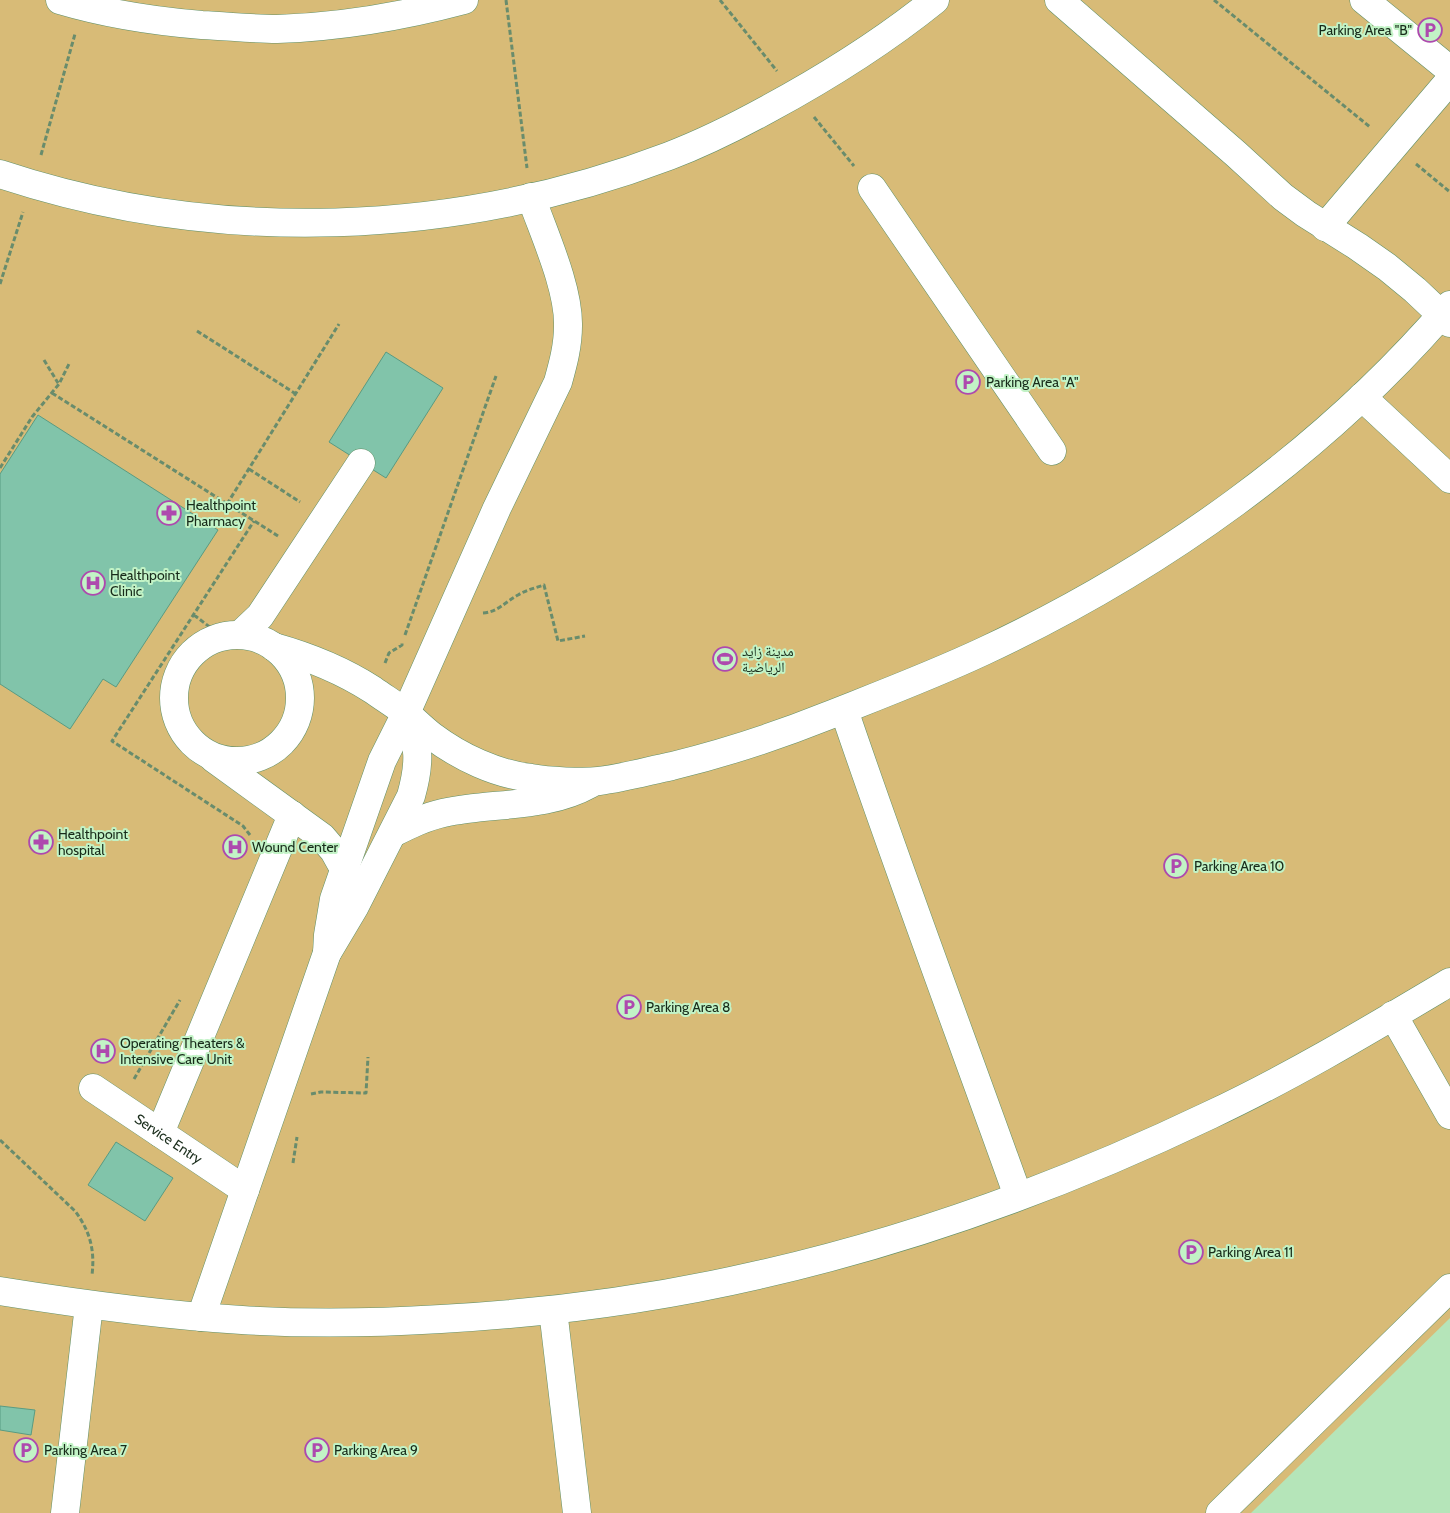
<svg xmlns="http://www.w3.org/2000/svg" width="1450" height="1513" viewBox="0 0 1450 1513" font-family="Cabin,'Noto Naskh Arabic',sans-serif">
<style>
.green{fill:#d8bb77}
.building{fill:#81c4aa;stroke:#599b82}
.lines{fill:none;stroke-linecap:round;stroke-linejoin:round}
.minor-casing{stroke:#629067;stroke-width:29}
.path{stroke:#698c6c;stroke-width:3;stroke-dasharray:5 2.5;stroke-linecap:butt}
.minor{stroke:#fff;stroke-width:28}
.labels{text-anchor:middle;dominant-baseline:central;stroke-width:4;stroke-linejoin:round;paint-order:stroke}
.poi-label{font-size:14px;fill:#182b1a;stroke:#c2f3c6;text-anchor:start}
.street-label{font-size:14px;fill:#182b1a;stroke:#c2f3c6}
</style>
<rect width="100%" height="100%" fill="#b5e5b9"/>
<path class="green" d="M0,0H1450V1318L1251,1513H0Z"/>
<path class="building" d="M386,352L443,388L386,478L329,442Z
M38,415L218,530L116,687L103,679L70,729L0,684V474Z
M116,1142L173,1178L145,1221L88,1185Z
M0,1406L35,1410L31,1435L0,1430Z"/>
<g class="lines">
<g class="minor-casing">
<g id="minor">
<path d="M60,0C107,14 153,21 202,25C227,26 252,29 277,29C340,27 404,16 464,0"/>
<path d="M1059,0L1236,154L1283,197L1306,214L1357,246L1387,267L1415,290L1450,323"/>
<path d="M1364,0L1450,70"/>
<path d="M0,174C217,246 456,237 669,156C703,143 737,126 768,109C827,77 883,42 935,0"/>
<path d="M872,188L1052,451"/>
<path d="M1325,227L1450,80"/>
<path d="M1362,397L1450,479"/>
<path d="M241,634L260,616L361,463"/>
<circle cx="237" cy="698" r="63"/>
<path d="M274,647C310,657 342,670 373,690C384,698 396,705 407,714C415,721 423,729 432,736C460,757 496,774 531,778C548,781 583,783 599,781C624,778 648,771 672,766C725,753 777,736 827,716C880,695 933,675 984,651C1159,569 1324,452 1450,305"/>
<path d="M844,710C899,872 960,1034 1018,1196"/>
<path d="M213,758L322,837L334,851L344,869"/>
<path d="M393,833C409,825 425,817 443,813C493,802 545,809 590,784"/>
<path d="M327,953L328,935L334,899L382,761L406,713L497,508L558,382C563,364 568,346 568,326C569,288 544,234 531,197"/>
<path d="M1393,1015L1450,1115"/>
<path id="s1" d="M93,1088L245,1190"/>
<path d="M160,1133L292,815"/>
<path d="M0,1291C81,1304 161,1315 242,1320C308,1324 375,1323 441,1319C547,1313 654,1299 758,1275C913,1240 1066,1184 1210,1115C1293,1076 1371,1029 1450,982"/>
<path d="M553,1310L577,1513"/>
<path d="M201,1317L327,953L355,906L411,796C420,764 420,745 407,715"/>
<path d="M65,1513L89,1305"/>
<path d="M1220,1513L1450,1288"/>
</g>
</g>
<path class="path" d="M506,0L527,168
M720,0L777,71
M1214,0L1370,127
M814,117L854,166
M41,155L75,34
M1416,164L1450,192
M0,284L23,212
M197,331L296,394
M44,360L58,383
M52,393L278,536
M0,468L32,417L59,384L69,364
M249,469L300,502
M227,504L339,324
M483,613C498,612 505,602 518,595C526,590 535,588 544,585L558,641L585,636
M194,615L211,628
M405,635L496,376
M385,663L389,653L402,645V643
M250,835L243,826L112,741L254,521
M134,1079L180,1000
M311,1094L321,1092L366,1093L368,1057
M0,1140L75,1211C90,1231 95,1250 92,1275
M293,1163L297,1137"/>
<use href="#minor" class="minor"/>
</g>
<defs>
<g id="parking-ring" transform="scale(1.25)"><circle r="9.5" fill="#c2f3c6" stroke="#ae49ae" stroke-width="1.5"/><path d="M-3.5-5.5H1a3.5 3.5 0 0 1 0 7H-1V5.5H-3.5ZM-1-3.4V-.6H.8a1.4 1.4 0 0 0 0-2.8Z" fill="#ae49ae"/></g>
<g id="pharmacy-ring" transform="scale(1.25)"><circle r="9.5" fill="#c2f3c6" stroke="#ae49ae" stroke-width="1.5"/><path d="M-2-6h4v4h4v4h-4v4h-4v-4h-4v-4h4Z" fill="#ae49ae"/></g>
<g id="hospital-ring" transform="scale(1.25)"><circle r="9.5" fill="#c2f3c6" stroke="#ae49ae" stroke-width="1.5"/><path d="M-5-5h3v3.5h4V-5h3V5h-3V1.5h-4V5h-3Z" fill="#ae49ae"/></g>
<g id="stadium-ring" transform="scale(1.25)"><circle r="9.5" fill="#c2f3c6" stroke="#ae49ae" stroke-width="1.5"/><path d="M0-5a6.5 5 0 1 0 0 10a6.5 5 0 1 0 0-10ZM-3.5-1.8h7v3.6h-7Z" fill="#ae49ae"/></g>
</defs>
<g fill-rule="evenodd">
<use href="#parking-ring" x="1430" y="30"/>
<use href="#parking-ring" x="968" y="382"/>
<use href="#pharmacy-ring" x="169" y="513"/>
<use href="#hospital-ring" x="93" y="583"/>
<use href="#stadium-ring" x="725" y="659"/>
<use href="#pharmacy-ring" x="41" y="842"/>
<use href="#hospital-ring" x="235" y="847"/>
<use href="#parking-ring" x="1176" y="866"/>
<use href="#parking-ring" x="629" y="1007"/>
<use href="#hospital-ring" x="103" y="1051"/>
<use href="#parking-ring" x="1191" y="1252"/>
<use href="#parking-ring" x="26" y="1450"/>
<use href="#parking-ring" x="317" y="1450"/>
</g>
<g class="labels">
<g class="poi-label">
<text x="1412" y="30" text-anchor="end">Parking Area "B"</text>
<text x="986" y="382">Parking Area "A"</text>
<text x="186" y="505">Healthpoint<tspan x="186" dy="16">Pharmacy</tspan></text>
<text x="110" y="575">Healthpoint<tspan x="110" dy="16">Clinic</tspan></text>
<text x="742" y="651">مدينة زايد<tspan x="742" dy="16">الرياضية</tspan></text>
<text x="58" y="834">Healthpoint<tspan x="58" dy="16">hospital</tspan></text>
<text x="252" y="847">Wound Center</text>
<text x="1194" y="866">Parking Area 10</text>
<text x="646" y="1007">Parking Area 8</text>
<text x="120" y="1043">Operating Theaters &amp;<tspan x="120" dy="16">Intensive Care Unit</tspan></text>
<text x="1208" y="1252">Parking Area 11</text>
<text x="44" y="1450">Parking Area 7</text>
<text x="334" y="1450">Parking Area 9</text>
</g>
<g class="street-label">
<text stroke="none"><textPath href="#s1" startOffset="91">Service Entry</textPath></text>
</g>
</g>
</svg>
